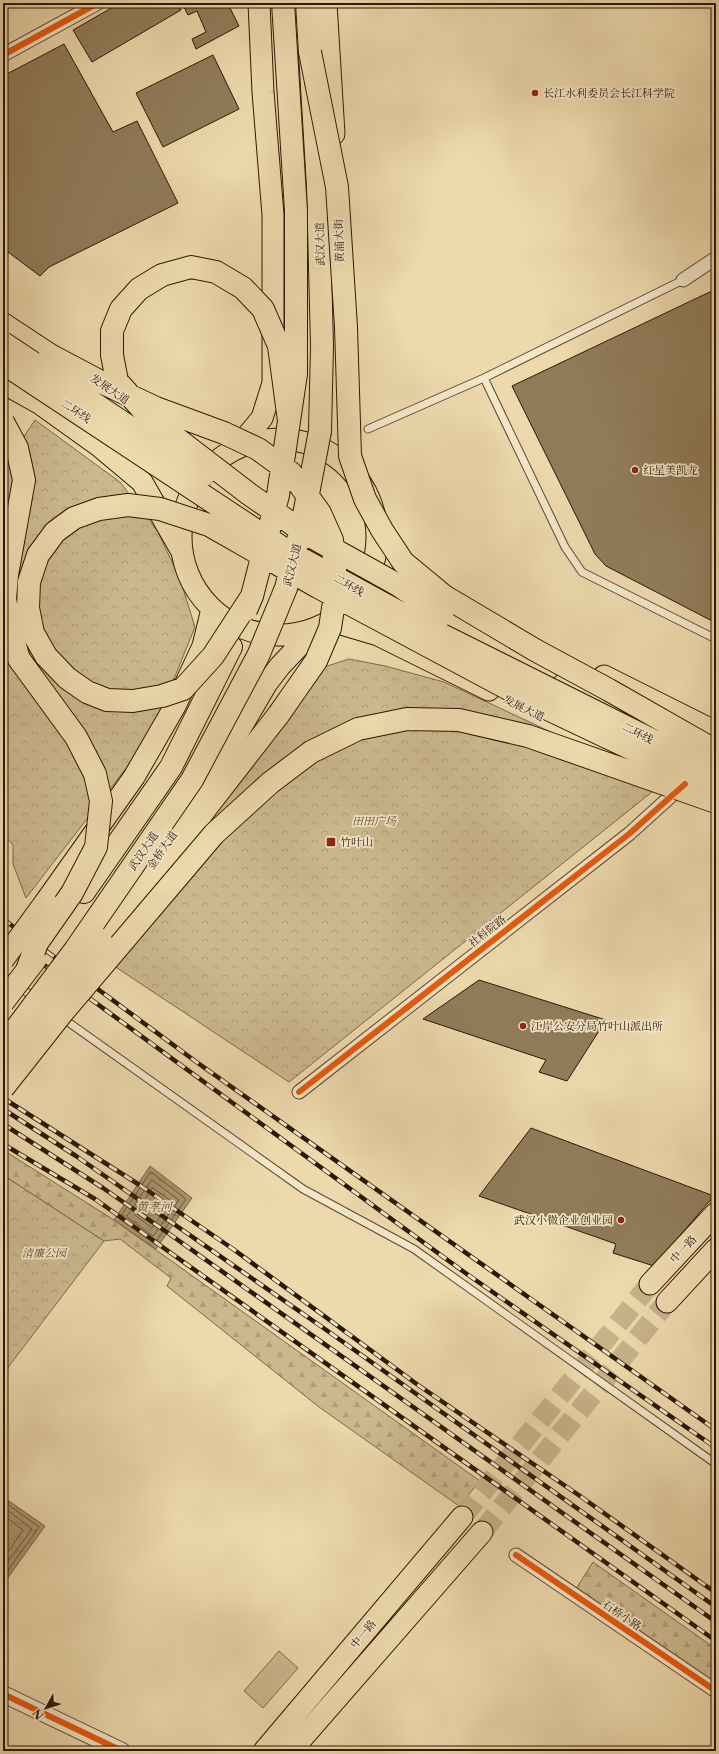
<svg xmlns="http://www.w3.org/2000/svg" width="719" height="1754" viewBox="0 0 719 1754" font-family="'Libre Caslon Text','Noto Serif SC',serif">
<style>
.forest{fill:url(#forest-firs);stroke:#7c6848}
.park{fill:url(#park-crowns);stroke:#7c6848}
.garden{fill:#ccb88f;stroke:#7c6848}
.water{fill:url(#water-ripples);stroke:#796445}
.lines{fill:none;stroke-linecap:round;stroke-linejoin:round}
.shore{stroke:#6c573a;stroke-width:1}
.building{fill:#917c5a;stroke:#2d1702}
.primary-tunnel{stroke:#c7b28a;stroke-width:21;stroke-dasharray:21 10;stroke-linecap:butt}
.service-casing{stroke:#5d482c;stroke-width:9}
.minor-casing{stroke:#5d482c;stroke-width:15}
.tertiary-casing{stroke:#5d482c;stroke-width:18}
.primary-casing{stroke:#2d1702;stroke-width:23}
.trunk-casing{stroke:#2d1702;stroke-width:24}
.service{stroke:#f3e6c9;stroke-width:7}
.minor{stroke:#f3e6c9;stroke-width:13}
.tertiary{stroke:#f3e6c9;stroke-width:16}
.primary{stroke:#edd9ac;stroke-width:21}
.trunk{stroke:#edd9ac;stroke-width:22}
.rail-casing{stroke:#2d1702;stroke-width:4.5}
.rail{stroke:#f3e6c9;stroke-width:3;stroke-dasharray:9;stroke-linecap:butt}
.primary-bridge-casing{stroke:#2d1702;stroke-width:23;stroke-linecap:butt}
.trunk-bridge-casing{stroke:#2d1702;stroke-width:24;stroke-linecap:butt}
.primary-bridge{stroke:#edd9ac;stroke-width:21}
.trunk-bridge{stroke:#edd9ac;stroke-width:22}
.cycleway-casing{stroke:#f3e6c9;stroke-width:8}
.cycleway{stroke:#e8590c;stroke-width:6}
.poi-dot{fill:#8f2418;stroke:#f3e6c9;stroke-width:1.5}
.labels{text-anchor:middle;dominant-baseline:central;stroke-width:3.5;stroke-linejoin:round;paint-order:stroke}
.poi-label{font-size:11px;fill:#2d1702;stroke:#f3e6c9;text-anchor:start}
.street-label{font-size:11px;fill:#2d1702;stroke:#f3e6c9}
.park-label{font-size:11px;font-style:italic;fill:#5d472c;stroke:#f3e6c9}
.water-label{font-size:12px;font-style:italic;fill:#604a2f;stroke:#f3e6c9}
</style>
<defs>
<pattern id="forest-firs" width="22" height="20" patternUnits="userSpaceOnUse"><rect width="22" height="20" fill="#ccb88f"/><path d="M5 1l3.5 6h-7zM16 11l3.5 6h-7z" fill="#b09d7a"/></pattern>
<pattern id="park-crowns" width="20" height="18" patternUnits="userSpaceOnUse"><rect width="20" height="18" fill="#ccb88f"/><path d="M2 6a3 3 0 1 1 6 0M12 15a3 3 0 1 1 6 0" fill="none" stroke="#b09d7a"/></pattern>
<pattern id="water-ripples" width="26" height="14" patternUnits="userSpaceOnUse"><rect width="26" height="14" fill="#ac9772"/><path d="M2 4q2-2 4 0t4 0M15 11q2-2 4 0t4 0" fill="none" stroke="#8c7a5b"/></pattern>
</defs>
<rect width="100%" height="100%" fill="#edd9ac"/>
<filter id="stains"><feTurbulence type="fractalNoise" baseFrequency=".005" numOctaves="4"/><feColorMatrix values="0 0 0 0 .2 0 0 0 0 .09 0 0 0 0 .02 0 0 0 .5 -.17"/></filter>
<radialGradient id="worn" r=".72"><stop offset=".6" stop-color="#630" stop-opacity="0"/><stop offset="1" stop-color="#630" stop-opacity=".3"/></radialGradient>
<path class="forest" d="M3,1150L114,1220L480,1481L459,1506L319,1407L167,1286L171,1278L120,1239L104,1241L3,1175Z
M593,1562L716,1649V1684L576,1589Z"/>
<path class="park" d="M35,420L120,482L158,532L180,579L195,627L161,711L127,767L26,898L13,864V845L3,834V467Z
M349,659L385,666L444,682L662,784L289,1082L99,956L312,671Z
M3,1175L104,1241L3,1374Z"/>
<path class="garden" d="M279,1651L298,1668L263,1708L244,1691Z"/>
<path class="water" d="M150,1166L192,1198L156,1249L114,1220Z
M3,1497L45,1526L7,1579L3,1577Z"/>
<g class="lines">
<path class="shore" d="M151,1172L186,1199L155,1243L120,1218Z
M152,1180L179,1200L153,1236L127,1217Z
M153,1188L171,1201L152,1228L135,1215Z
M3,1501L39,1527L6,1573L3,1574
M3,1507L32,1529L3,1568
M3,1515L23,1530L3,1559"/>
</g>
<path class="building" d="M120,3H177L181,10L92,62L73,30Z
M182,3H230L229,6L239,26L196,49L192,39L206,32L197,11L188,15Z
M64,44L113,132L137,121L178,203L49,267L40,276L8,252L3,243V76Z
M213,55L239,109L163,147L136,93Z
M716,289V623L606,566L595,554L512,386Z
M479,980L606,1020L567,1081L539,1072L546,1060L423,1019Z
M531,1128L714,1196L654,1266L613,1253L616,1244L479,1196Z"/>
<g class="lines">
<path class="primary-tunnel" d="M462,1517L650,1284
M482,1532L667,1302"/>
<g class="service-casing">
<path id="service" d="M484,378L565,547L582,572L716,639
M368,429L484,378L683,280
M3,976L35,998
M61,1017L303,1189L414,1249L716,1464"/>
</g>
<g class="minor-casing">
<path id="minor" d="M3,55L98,3
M683,280L716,258
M299,1092L629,834L682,786
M516,1555L716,1691"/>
</g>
<g class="tertiary-casing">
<path id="tertiary" d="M3,1694L122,1751"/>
</g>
<g class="primary-casing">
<path id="primary" d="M326,3L334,134
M3,383L39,403L99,446L142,482L181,550
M181 537a98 98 0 1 1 196 0a98 98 0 1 1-196 0Z
M237,448L262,418L273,383V215L263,92L259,3
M331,621L378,635L489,690
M604,676L716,732
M46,901L134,777L175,706L203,646L212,609
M101,939L207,785L267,683L280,666L316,628
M650,1284L716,1213
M667,1302L716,1249
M264,1751L462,1517
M291,1751L482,1532"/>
</g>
<g class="trunk-casing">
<path id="trunk" d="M307,3L318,187L322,346L320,431
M3,324L50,355
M442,615L548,668
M84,892L171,767L231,647
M125,921L206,808L279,714"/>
</g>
<use href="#service" class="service"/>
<use href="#minor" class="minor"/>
<use href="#tertiary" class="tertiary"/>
<use href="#primary" class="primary"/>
<use href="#trunk" class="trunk"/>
<g class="rail-casing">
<path id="rail" d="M3,919L195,1061L716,1430
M3,935L464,1272L716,1448
M3,1098L138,1184L233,1249L418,1385L580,1496L716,1593
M3,1109L76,1156L322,1327L716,1607
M3,1124L103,1188L168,1233L716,1622
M3,1144L95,1199L716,1641"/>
</g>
<use href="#rail" class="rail"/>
<g class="primary-bridge-casing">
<path id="primary-bridge" d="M3,960L46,901
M3,1070L101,939"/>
</g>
<g class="trunk-bridge-casing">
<path id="trunk-bridge" d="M310,52L337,187L346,327L350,456L365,499L382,530L403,562L444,596L535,650L609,690L716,751
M3,343L203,476
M50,355L103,383L156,408L224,433L258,449L291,473L320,513L332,540L335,567V595L330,628L316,661L279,714
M3,363L287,551L422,625L716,772
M289,421L279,346L263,309L243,288L216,272L191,267L162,275L139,289L121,309L112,331V355L117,381L150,418L249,494L308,535L398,585L442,615
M3,422L17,448L24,480L7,575L5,599L11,632L19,659L76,737L95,774L101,801L96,847L72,893L37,943L27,970
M252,596L213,656L183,689L162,696L133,701L107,700L87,692L67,678L46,656L33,633L28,608L29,582L38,555L55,532L74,518L99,509L128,505L160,509L209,525L318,587L531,701L716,789
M246,610L252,596L278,495L296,374V211L283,3
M3,1002L35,960
M3,1046L75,950L192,780L258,656L286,588L303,520L320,431
M3,1088L63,1012L214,834L270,783L311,752L358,729L407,719L459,720L528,736L716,802"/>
</g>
<use href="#primary-bridge" class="primary-bridge"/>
<use href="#trunk-bridge" class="trunk-bridge"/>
<g class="cycleway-casing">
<path id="cycleway" d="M3,55L98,3
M299,1092L629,834L685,784
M516,1555L716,1691
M3,1694L122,1751"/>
</g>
<use href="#cycleway" class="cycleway"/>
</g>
<g class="poi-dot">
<circle cx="535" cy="93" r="4"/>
<circle cx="635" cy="470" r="4"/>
<rect x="326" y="837" width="10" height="10" rx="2"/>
<circle cx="523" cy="1026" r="4"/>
<circle cx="621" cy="1220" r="4"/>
</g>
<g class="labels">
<g class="poi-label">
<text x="543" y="93">长江水利委员会长江科学院</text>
<text x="643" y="470">红星美凯龙</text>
<text x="340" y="842">竹叶山</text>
<text x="531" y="1026">江岸公安分局竹叶山派出所</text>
<text x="613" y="1220" text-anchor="end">武汉小微企业创业园</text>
</g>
<g class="street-label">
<text transform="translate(339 241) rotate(-92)">黄浦大街</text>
<text transform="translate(320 244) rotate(-91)">武汉大道</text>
<text transform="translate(110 389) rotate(34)">发展大道</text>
<text transform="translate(76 411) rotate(33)">二环线</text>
<text transform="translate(292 565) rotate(-76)">武汉大道</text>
<text transform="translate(349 585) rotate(29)">二环线</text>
<text transform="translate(524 708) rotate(26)">发展大道</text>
<text transform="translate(638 733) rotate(27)">二环线</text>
<text transform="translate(162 850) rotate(-55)">金桥大道</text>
<text transform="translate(143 851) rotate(-56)">武汉大道</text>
<text transform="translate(487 931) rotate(-38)">社科院路</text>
<text transform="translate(683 1249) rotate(-47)">中一路</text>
<text transform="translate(622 1615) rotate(34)">石桥小路</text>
<text transform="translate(363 1634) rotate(-50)">中一路</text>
</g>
<g class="park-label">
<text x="374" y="821">田田广场</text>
<text x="44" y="1253">清廉公园</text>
</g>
<g class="water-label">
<text x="154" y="1206">黄孝河</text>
</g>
</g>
<rect width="719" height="1754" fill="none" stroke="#edd9ac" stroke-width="16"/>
<rect x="4" y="4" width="711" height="1746" fill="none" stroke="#2d1702" stroke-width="2"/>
<rect x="8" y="8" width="703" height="1738" fill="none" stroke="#2d1702"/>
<g transform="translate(46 1708) rotate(231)" stroke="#f3e6c9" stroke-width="3" paint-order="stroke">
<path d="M0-3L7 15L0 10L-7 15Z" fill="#2d1702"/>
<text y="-6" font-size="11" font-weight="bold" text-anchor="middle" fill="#2d1702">N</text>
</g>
<rect width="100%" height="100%" filter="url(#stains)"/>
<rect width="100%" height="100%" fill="url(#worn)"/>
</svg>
